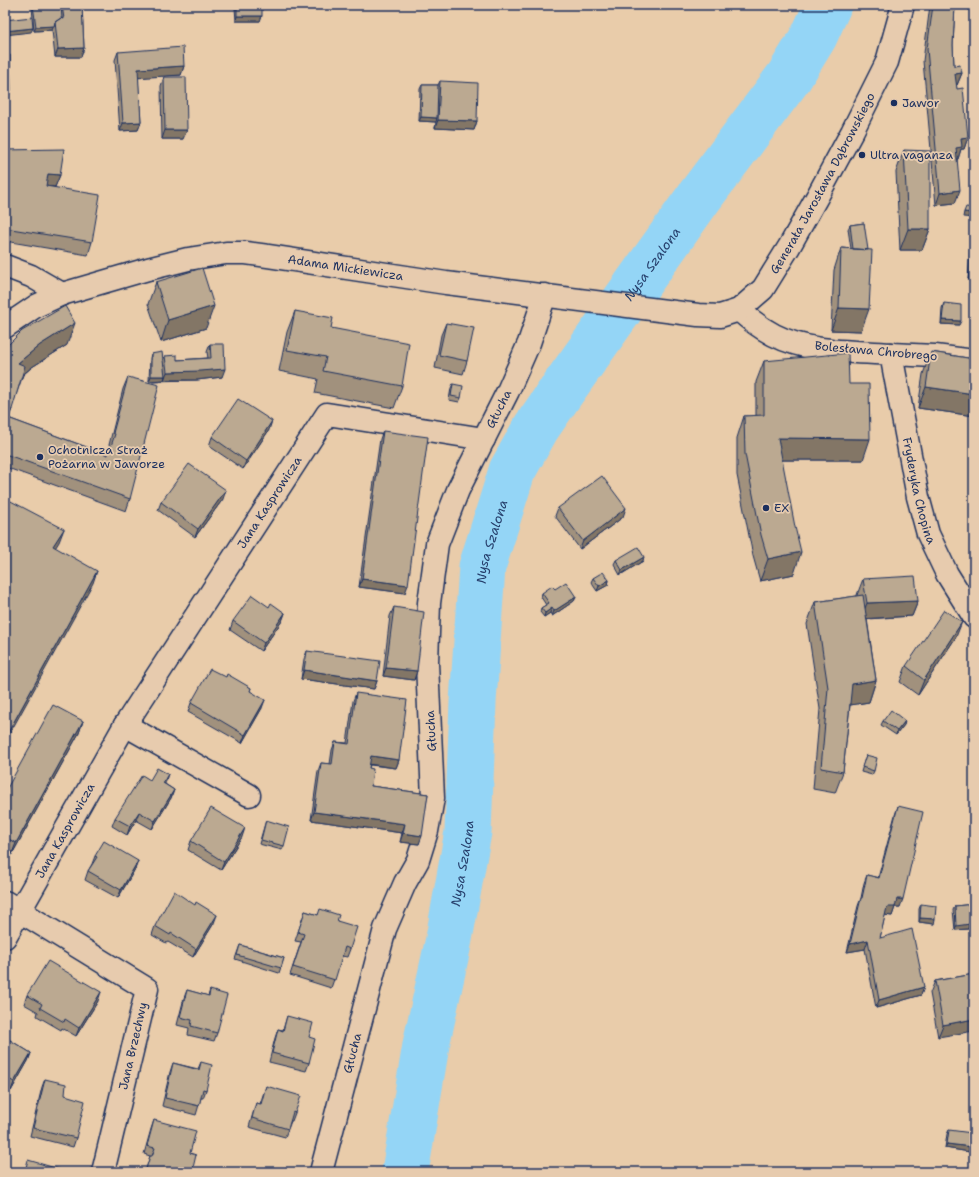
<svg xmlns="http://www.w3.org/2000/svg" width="979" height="1177" viewBox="0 0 979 1177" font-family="'Shantell Sans',sans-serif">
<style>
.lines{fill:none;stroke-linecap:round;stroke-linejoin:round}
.river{stroke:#94d5f6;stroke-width:47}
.minor-casing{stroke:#1b2f5e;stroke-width:25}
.tertiary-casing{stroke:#1b2f5e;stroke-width:25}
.secondary-casing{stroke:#1b2f5e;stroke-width:25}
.minor{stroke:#e7cbae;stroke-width:22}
.tertiary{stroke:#e7cbae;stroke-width:22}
.secondary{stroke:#e7cbae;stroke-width:22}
.wall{fill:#a1917d;stroke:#1b2f5e}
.shaded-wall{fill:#837666;stroke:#1b2f5e}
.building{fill:#bba991;stroke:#1b2f5e}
.poi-dot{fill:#1b2f5e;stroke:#e7cbae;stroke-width:1.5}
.labels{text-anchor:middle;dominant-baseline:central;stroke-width:3.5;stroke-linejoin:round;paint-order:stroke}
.poi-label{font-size:12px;fill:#1b2f5e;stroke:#e7cbae;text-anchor:start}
.street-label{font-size:12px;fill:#1b2f5e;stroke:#e7cbae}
.water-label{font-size:13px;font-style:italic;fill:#27406d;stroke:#e7cbae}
</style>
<rect width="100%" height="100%" fill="#e9ccaa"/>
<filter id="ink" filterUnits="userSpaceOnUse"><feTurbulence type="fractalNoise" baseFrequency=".025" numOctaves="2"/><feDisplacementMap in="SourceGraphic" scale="8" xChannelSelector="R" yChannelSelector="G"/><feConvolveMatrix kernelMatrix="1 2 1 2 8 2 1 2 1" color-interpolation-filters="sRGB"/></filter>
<g filter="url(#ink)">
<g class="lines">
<path class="river" id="s1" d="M405,1172L426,1045L449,939L468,832L473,702L482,567L512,471L536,428L560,393L700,196L789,77L814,36L828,5"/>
<g class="minor-casing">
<g id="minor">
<path d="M891,354L935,356L974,361"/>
<path d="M125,725L249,795"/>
<path d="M5,902L147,989L103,1172"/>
<path id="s2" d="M5,937L125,725L327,414L484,439"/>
<path id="s3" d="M321,1172L385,929L405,883L418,860L427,831L433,798L427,663L429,603L437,544L458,490L508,391L529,343L545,295"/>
</g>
</g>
<g class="tertiary-casing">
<g id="tertiary">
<path d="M5,266L31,276L62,294"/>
<path id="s4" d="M739,310C750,320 761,328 774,335C809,353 853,351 891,354L918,497L928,534L947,574L974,617"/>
</g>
</g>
<g class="secondary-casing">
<g id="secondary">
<path id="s5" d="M5,327L36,306L62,294L148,269L188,259L226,253H246L268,256L446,283L698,315L720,316L739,310L763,289L789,247L817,197L852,132L887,62L903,5"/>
</g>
</g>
<use href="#minor" class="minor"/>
<use href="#tertiary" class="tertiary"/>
<use href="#secondary" class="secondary"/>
</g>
<path class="wall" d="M32,5H82L84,48L81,57H55L52,30L34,31L32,7Z
M237,5H262L260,21H236L235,8Z
M930,5H955L953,45L954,66L962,73L957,85H956L968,137L964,149H961L958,159H957L955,203L936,205L923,61Z
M118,52L184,66L181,75L138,77L141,122L138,130L120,131L115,60Z
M164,77L183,139H162L161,86Z
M440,81L477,121L474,130L435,128L436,122L419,121L420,89L422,85H438Z
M5,150L60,175L55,187L46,186L92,242L88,255L5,241Z
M904,150L930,229L922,250H900L896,172Z
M864,223L861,331L831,330L834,270L841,248L851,249L848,229L850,225Z
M974,233V280L968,279L971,240Z
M156,282L206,328L161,342L148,304Z
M944,303L959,325L941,324L942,308Z
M295,311L331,328L402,386L394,408L315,393L318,379L279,371L287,332Z
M446,323L467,361L463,374L435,368L441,335Z
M210,344L222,377L197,380L149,381L150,358L151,354L163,360L165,356L177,360L208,358L207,352Z
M67,345L32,367L23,375L8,418L108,455L111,447L109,445L123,389L128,377L130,499L126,511L5,467V348Z
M931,352L974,359V416L918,408L923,374Z
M764,361L849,384L863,460H782L794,574L760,581L753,556L737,475V438L744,416H756V382Z
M453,384L461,398L459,402L449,400L451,388Z
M269,430L243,469L209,446L212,437Z
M383,431L405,593L359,587L380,439Z
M223,499L195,537L158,510L161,502Z
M558,508L623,517L580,549L555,516Z
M616,560L643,561L620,575L614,564Z
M593,578L609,580L608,585L597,591L591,582Z
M863,579L918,601L912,616L867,619L876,680L869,702L850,705L843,772L835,793L813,789L820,709L807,624L815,602L857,596V595Z
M555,589L576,597L574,601L552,616L550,613L544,617L540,612L541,608L546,605L541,597L542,593Z
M269,607L285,613L282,621L261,651L230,630L233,621Z
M394,607L417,671L414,680L383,676L390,616Z
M956,637L918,695L900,682L906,666Z
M307,651L377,681L374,689L301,679L304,659Z
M226,677L251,688L250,691L262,708L242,743L188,712L191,703Z
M356,693L399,760L396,768L370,765L369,768L371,786L428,794L419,844L400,842L402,833L311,820L318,771L321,763L330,764L332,750L335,742L347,743L353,701Z
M83,721L79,733L11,856L5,852V792Z
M883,721H905L904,725L896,735L881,725Z
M866,755L874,771L872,775L861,772Z
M150,780L165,783V784L174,790L171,798L152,829L136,820L127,835L112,826L115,818Z
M898,806L900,907H895L892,916L885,915L880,938L924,987L921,995L876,1008L865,949L847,952L858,906L861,898L864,883L867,875L878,878L895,815Z
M266,820L284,846L282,850L259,844Z
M242,837L221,870L188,850L191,841Z
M95,856L138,861L135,869L118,898L85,880L88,871L92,864Z
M921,904L934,924L919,922V909Z
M974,904V926H969L968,929L955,930L953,910L955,906Z
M195,905L214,923L193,957L168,942L166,943L152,935L155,926Z
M305,911L337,921L350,949L347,957L342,956L331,988L290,975L301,942L295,941Z
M240,945L284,958L279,973L235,959Z
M974,974L938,1037L930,993L935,981Z
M187,990L208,996L210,990L217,1033L214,1041L188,1035L189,1028L177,1025L184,998Z
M27,995L98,1001L76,1036L62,1028L61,1030L37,1016L38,1012L24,1004Z
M287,1016L309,1037V1063L306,1071L269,1062L275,1038L278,1029L283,1030Z
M5,1037L31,1053L28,1061L11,1091L5,1087Z
M201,1062L206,1090L203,1098H201L196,1115L162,1106L170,1072L173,1063L198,1069Z
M45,1079L65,1095L76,1138L73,1147L30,1136L42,1087Z
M266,1086L295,1113L292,1121H291L285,1137L249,1127L256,1103L260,1104Z
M154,1120L190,1153L192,1172H145L150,1156L144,1154L151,1129Z
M949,1130L972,1147L970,1152L945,1148L947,1134Z"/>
<path class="shaded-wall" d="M237,16H262L260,21H236Z
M54,26L52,30L34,31L36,27Z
M33,28L31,32L5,35V31Z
M84,48L81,57H55L58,49Z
M184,66L181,75L135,78L138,69Z
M962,73L957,85L950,86L955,74Z
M5,90H11L8,99H5Z
M421,117L437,118L436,122L419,121Z
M438,120L477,121L474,130L435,128Z
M141,122L138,130L120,131L123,123Z
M165,130H187L183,139H162Z
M968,137L964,149H961L958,159L951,160L956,148L961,138Z
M48,174L60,175L55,187L43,186Z
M960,190L955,203L936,205L940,193Z
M964,212L974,213V218L963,217Z
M908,229H930L922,250H900Z
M974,263V280L968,279Z
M214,306L206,328L161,342L168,320Z
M839,308L869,309L861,331L831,330Z
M942,320L961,321L959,325L941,324Z
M75,323L67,345L32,367L10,385L18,363L40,345Z
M225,369L222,377L197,380H164L167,372Z
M151,376H165L164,380L149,381Z
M926,387L974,394V416L918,408Z
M12,409L5,428V422Z
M272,421L269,430L243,469L246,461Z
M778,438L870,439L863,460H770Z
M226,490L223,499L195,537L198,529Z
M626,508L623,517L580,549L583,541Z
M64,529L59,542L49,558L53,546Z
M801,552L794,574L760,581L768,559Z
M644,557L643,561L620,575L622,570Z
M97,571L93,583L5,742V738Z
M362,579L408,585L405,593L359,587Z
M609,580L608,585L597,591L599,586Z
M576,597L574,601L552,616L554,611Z
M918,601L912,616L861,619L867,603Z
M552,608L550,613L544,617L545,613Z
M285,613L282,621L261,651L264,643Z
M962,622L956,637L918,695L924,680Z
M386,668L417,671L414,680L383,676Z
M304,670L377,681L374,689L301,679Z
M876,680L869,702L844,706L852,684Z
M265,700L262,708L242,743L245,735Z
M83,721L79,733L11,856L16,843Z
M905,721L904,725L896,735L897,731Z
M371,756L399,760L396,768L368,764Z
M168,774L165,783L160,791L163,783Z
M174,790L171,798L152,829L155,821Z
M139,812L136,820L127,835L130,826Z
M314,812L405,824L402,833L311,820Z
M245,828L242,837L221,870L224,862Z
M403,833L422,836L419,844L400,842Z
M138,861L135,869L118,898L121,890Z
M897,899H903L900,907H895L892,916L884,915L887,907Z
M217,915L214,923L193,957L196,949Z
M920,918L935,919L934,924L919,922Z
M970,922H974V926H969L968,929L955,930L956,926Z
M868,940L865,949L847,952L850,944Z
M924,987L921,995L876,1008L879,1000Z
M101,992L98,1001L76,1036L79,1028Z
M974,1019V1031L938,1037L943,1025Z
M31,1053L28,1061L11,1091L14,1082Z
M947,1144L972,1147L970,1152L945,1148Z"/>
<path class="building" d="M33,5H61L62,19L61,18L55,22L54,26L36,27Z
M62,5H82L84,48L58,49L55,22L61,18L64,19Z
M237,5H262V16H237Z
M933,5H955L953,45L954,66L960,65L962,73L955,74L957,89L963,88L968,137L961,138L962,147L956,148L960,190L940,193L927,49Z
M32,17L33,28L5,31V20Z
M183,47L184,66L138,69L141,122L123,123L118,52Z
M5,55H10L11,90H5Z
M164,77H186L187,130H165Z
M440,81L478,83L477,121L438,120Z
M422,85H438L437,118L421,117Z
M64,149L60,175L48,174L46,186L100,195L92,242L5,228V150Z
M904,150L930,151V229H908Z
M966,207L974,208V213L964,212Z
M864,223L868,250L853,249L850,225Z
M841,248L872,250L869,309L839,308Z
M202,268L214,306L168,320L156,282Z
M944,303L961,305V321L942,320Z
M65,306L75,323L40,345L18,363L25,366L12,409L5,422V348L22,331Z
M295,311L333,318L331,328L409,343L402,386L323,371L326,357L287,350Z
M446,323L474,328L467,361L439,355Z
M210,344H224L225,369L200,371L167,372L165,356L177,355V360L211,358Z
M162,352L165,376H151V354Z
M931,352L974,359V394L926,387Z
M848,353L849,384H869L870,439L778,438L795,527L801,552L768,559L761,535L745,454L744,416L764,415V361Z
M128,377L159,385L130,499L5,454V425L8,418L108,455L115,434L113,433Z
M453,384L463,386L461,398L451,396Z
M238,399L272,421L246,461L212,437Z
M383,431L428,437L408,585L362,579Z
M189,464L226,490L198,529L161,502Z
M602,476L626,508L583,541L558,508Z
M5,498L64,529L53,546L97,571L5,738Z
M638,547L644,557L622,570L616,560Z
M603,572L609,580L599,586L593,578Z
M915,576L918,601L867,603L863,579Z
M566,582L576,597L554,611L552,608L545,613L541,608L549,603L542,593L552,586L555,589Z
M252,595L269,607L271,603L285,613L264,643L233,621Z
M863,595L876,680L852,684L843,772L821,768L828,688L815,602Z
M394,607L424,612L417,671L386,668Z
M944,610L962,622L924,680L906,666Z
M307,651L380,661L377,681L304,670Z
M210,669L226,677L227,674L251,688L250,691L265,700L245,735L191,703Z
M356,693L407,700L399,760L371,756L369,768L373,769L371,786L428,794L422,836L403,833L405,824L314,812L321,763L332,764L335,742L349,744Z
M53,705L83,721L16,843L5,837V792Z
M891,710L905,721L897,731L883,721Z
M866,755L877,758L874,771L862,767Z
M157,768L168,774L163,783L174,790L155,821L139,812L130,826L115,818L142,775L150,780Z
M898,806L923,812L903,899H897L895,907H887L880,938L912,929L924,987L879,1000L868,940L850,944L861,898H862L867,875L879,878Z
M211,808L245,828L224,862L191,841Z
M266,820L289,827L284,846L261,840Z
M104,841L138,861L121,890L88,871L97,857L95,856Z
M174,891L195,905L196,902L217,915L196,949L171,933L170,935L155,926Z
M921,904L936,906L935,919L920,918Z
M974,904V922H970V924L956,926L955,906Z
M320,909L339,915L337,921L357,927L350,949L345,947L335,980L293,967L304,934L298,932L305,911L318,915Z
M240,945L284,958L281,968L237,955Z
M48,961L101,992L79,1028L65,1019L64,1022L40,1008L42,1004L27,995Z
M974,974V1019L943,1025L935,981Z
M187,990L209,996L210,990L227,995L217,1033L191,1026L192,1020L180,1017Z
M287,1016L313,1023L309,1037L315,1039L309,1063L272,1053L278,1029L283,1031Z
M5,1037L31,1053L14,1082L5,1077Z
M201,1062L212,1065L206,1090L203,1089L199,1106L165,1098L173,1063L199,1070Z
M45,1079L66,1084L65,1095L85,1101L76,1138L33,1128Z
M266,1086L301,1096L295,1113L293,1112L288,1129L252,1118L256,1103L261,1104Z
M154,1120L196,1131L190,1153L196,1155L192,1172H177L168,1170L167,1172H158L146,1169L150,1156H152L155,1148L147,1146Z
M949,1130L972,1133V1147L947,1144Z
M28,1160L69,1172H20V1170L25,1171Z"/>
</g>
<g class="poi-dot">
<circle cx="894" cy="103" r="4"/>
<circle cx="862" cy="155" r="4"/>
<circle cx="40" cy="457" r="4"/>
<circle cx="766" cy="508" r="4"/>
</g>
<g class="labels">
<g class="poi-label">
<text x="902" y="103">Jawor</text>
<text x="870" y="155">Ultra vaganza</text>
<text x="48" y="450">Ochotnicza Straż<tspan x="48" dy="14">Pożarna w Jaworze</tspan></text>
<text x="774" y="508">EX</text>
</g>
<g class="street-label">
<text stroke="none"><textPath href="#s5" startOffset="907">Generała Jarosława Dąbrowskiego</textPath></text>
<text stroke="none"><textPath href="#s5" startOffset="356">Adama Mickiewicza</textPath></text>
<text transform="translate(876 351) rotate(5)">Bolesława Chrobrego</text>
<text stroke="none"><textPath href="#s3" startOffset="795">Głucha</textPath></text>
<text stroke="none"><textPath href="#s4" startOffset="302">Fryderyka Chopina</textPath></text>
<text stroke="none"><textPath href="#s2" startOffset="509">Jana Kasprowicza</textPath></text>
<text transform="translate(431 731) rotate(-93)">Głucha</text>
<text stroke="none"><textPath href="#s2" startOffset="122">Jana Kasprowicza</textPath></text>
<text transform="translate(133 1046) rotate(-77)">Jana Brzechwy</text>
<text stroke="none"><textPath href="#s3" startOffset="123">Głucha</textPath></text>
</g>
<g class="water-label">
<text stroke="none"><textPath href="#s1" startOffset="962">Nysa Szalona</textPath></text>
<text stroke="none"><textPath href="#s1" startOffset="638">Nysa Szalona</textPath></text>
<text stroke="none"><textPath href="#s1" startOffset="314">Nysa Szalona</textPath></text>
</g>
</g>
<rect width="979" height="1177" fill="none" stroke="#e7cbae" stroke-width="20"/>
<rect x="10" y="10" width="959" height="1157" fill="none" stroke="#1b2f5e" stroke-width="1.5" filter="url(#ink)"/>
</svg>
